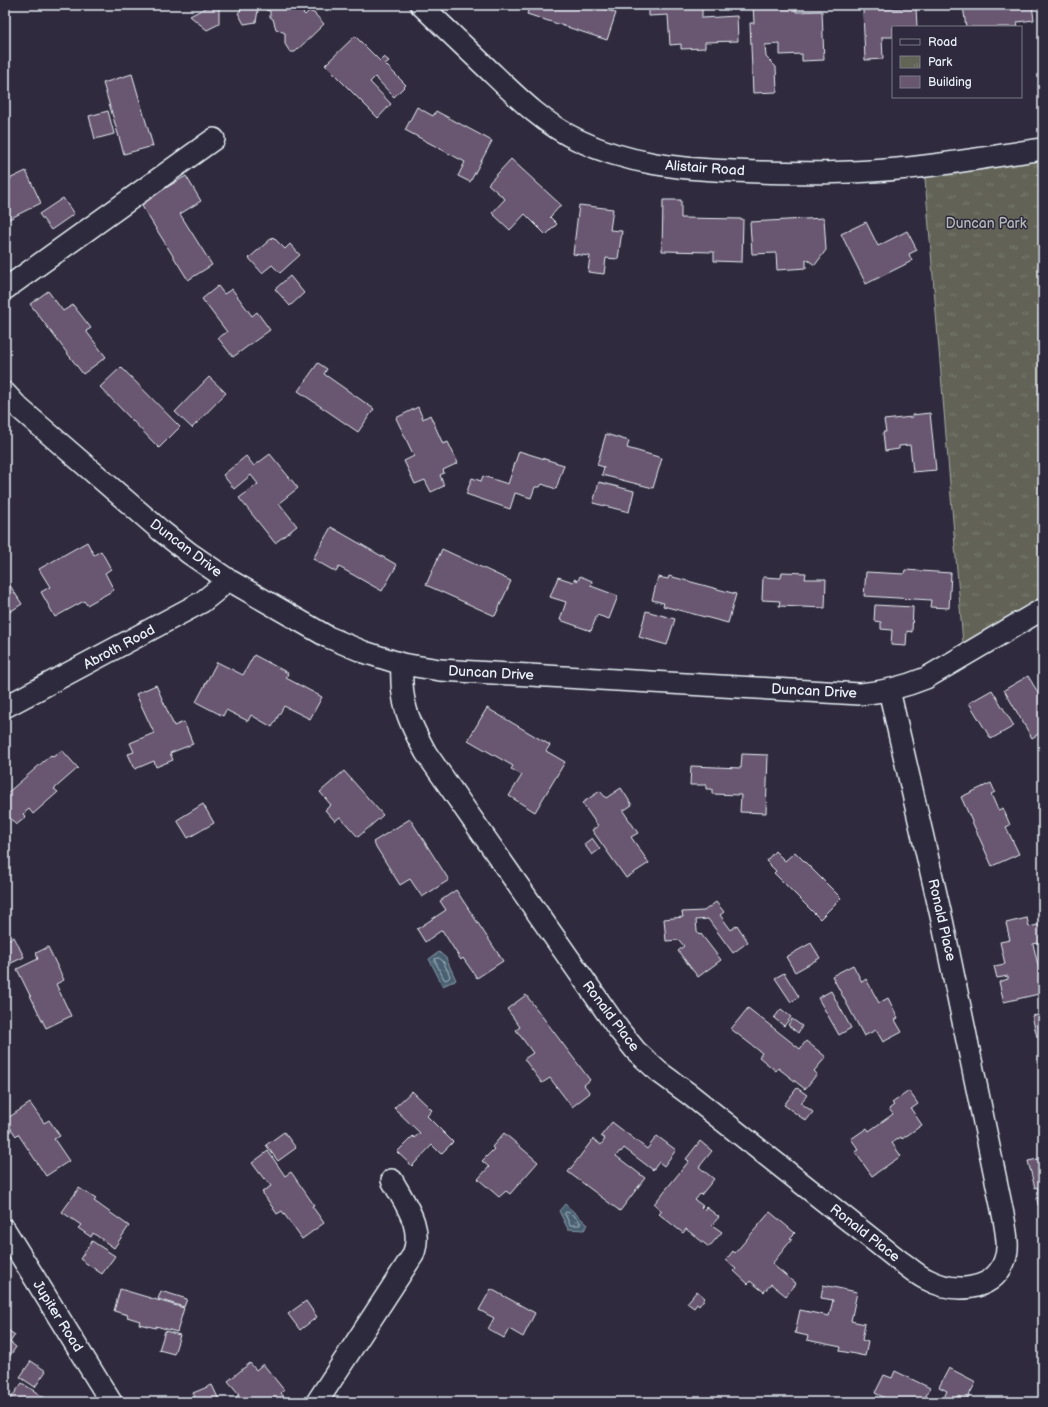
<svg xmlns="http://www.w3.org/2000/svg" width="1048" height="1407" viewBox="0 0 1048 1407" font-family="'Balsamiq Sans',sans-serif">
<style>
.park{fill:url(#park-tufts);stroke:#a5aaa7}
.water{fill:url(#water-ripples);stroke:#899ba8}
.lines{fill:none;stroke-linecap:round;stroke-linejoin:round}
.shore{stroke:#a8b7c2;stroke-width:1}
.building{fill:#69566f;stroke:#e8f1f8}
.minor-casing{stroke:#e8f1f8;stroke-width:24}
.minor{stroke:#2f2a3d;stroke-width:21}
.labels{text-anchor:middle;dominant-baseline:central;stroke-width:3;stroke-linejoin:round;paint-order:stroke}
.street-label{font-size:14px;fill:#e8f1f8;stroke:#2f2a3d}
.park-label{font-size:14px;fill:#b2b9b7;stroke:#2f2a3d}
</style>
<defs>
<pattern id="park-tufts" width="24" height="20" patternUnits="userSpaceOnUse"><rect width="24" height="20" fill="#626456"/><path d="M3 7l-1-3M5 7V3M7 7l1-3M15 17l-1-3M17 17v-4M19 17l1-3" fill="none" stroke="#787b6f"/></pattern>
<pattern id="water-ripples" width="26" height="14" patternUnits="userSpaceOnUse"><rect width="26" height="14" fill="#496172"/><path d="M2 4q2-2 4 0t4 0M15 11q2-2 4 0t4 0" fill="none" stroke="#637887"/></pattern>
</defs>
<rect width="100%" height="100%" fill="#2f2a3d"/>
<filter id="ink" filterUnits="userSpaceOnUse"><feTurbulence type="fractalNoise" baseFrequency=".025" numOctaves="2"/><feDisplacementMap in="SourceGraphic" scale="8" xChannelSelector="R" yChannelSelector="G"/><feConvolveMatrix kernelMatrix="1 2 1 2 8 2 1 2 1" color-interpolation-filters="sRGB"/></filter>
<g filter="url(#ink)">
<path class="park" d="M1043,150V609L964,656L924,166Z"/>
<path class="water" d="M439,952L446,958L456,980L443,986L429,959Z
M565,1204L588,1225L584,1230L568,1229L559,1211Z"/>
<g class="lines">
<path class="shore" d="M439,958L443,961L450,976L449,978L446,980L444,979L435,961V959Z
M566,1212C571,1212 576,1218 580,1222V1225H570L565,1214Z"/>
</g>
<path class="building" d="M211,5H219V24L207,30L190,16Z
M246,5L258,10L256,22L244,24L238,13Z
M262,5H308L310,7L303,13L305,15L309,11L314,13L324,24L295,52H290L285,44V33L276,29L273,19L270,17V11L266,10Z
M530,5H595V6L616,13L607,40L527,14Z
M649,5H702V18L737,16L738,41L705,42V48L681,49V44L670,45L668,15L649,16Z
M753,5H796V12L822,11L824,60L802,61V54L780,55V44L765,45L766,57L776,67L777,92L753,93L750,23H754Z
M970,5H1032L1034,20L1017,22L1018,27H966L963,6Z
M916,7L917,27H893V37H882L883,59L865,60L863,10Z
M355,36L380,61L384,57L389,61L385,64L406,85L394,97L375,77L370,82L391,104L378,118L325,65Z
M132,74L153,146L124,154L103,83Z
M417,107L433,116L436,111L492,141L470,182L458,176L465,162L405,130Z
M108,111L114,134L95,139L89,116Z
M511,159L561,205L550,217L557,224L546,235L525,214L510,230L492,213L505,199L488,184Z
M26,171L41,203L5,221V181Z
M186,176L201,201L180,214L212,265L188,280L140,203Z
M63,198L74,214L51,230L39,214Z
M663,200H681V218L743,219L742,262L714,261V252L662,251Z
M579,205L613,209L610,230L622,231L618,259L606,258L604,274L588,272L590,256L573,254Z
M824,218L826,250L815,265L806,259V268L777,270L776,253L752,254L750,222Z
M866,222L878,246L907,231L917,250L909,254L912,261L866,284L841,234Z
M273,237L285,249L290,244L300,255L280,273L272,265L262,273L249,258Z
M290,276L304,293L290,306L275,289Z
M218,286L224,294L232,289L252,316L257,312L270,330L233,357L218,338L227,332L202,299Z
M48,291L63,311L73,305L91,328L86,331L106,357L83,374L30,304Z
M318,363L327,369L324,374L374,409L358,432L298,391Z
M121,367L180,427L159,448L100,387Z
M209,377L226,393L192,428L175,412Z
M418,407L423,419L430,415L443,444L448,442L458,463L443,470L444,473L440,475L444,486L431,492L425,480L415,484L404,461L414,456L396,418Z
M930,413L936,470L913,472L910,445L899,446V449L885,451L883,432H886L884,420L912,417V415Z
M606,434L629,441L627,448L662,458L653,488L602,475L604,467L597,465Z
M519,451L564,465L556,489L542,484L540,487H535L531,498L515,493L510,509L466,494L472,478L481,481L483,476L508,484Z
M270,454L298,488L279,503L297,526L275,543L239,498L258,484L251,475L234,489L223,475L246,456L254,466Z
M599,482L634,491L629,512L593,503Z
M331,527L397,565L382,591L339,567L336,572L313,559Z
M87,542L94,555L101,551L111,569L105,573L114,590L87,605L84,601L55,617L41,592L50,587L39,569Z
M442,549L511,581L495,616L426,585Z
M905,570L951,573L949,608L930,607L931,600L864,596L866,572L904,574Z
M782,572L806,573L805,579H826L825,608L779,606L780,601L762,600L763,577L781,578Z
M580,576L592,581L591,586L618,596L609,619L597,615L591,631L560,620L566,602L550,597L558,577L573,582L574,579L578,581Z
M669,576L736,594L728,623L663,606L664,603L652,600L658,577L668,579Z
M9,584L22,604L5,615V587Z
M875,605L913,607L912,632L907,631L906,646L891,645L892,630L881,629V622L874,621Z
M646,611L675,619L667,645L639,637Z
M254,655L288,673L286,678L322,697L310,719L284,706L272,727L251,715L248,721L226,710L223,716L196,702L217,662L243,675Z
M1028,676L1043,701V731L1032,738L1004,690Z
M156,685L174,726L184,722L193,744L170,753L173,760L156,767L154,761L135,769L128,754L134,752L130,743L154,733L136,694Z
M992,690L1014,726L991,739L969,703Z
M487,708L550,745L546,751L565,762L535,812L509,796L522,775L511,769L513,766L468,740Z
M62,750L78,768L54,789L58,792L33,814L29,809L23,814L26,817L16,825L5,812V795L51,755L53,757Z
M742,754L768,755L766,813L740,812L741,795L712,794V789H706V785H690L691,766L741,768Z
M344,771L383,815L358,837L340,817L335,821L325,810L331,805L320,792Z
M991,783L995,792L991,794L998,810L1003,808L1010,825L1006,827L1019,854L992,866L961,797Z
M621,788L632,805L623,811L638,833L631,837L649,863L626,878L592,830L598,826L582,803L600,791L606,798Z
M203,804L214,823L188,838L177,820Z
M410,819L449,880L422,897L410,879L400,885L373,842Z
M592,838L600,849L592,855L584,844Z
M775,851L785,861L795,852L841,898L820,919L774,873L776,871L766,861Z
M456,890L503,961L477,978L463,958L461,960L442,930L425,942L417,929L446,910L440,901Z
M716,902L724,912L720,915L731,930L737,925L748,942L733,953L708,919L696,920L697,931L700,935L701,934L721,960L698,977L678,951L684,946L679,940L666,941L664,919L683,917L682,912L704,911Z
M1027,918L1029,927L1042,924L1043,928V942L1033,944L1043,986V993L1004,1002L999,982L1008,979V976L997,978L994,966L1005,964L1000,942L1010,940L1006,923Z
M14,937L24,957L5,966V941Z
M811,943L820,958L795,972L786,957Z
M48,947L64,980L56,984L71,1016L46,1028L17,969L38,959L36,953Z
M853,965L862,982L866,979L879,1003L888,998L898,1018L895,1020L902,1032L883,1042L876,1030L864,1036L832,976Z
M784,973L799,997L791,1002L775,978Z
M831,991L851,1028L839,1035L818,998Z
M526,995L590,1080L584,1085L590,1093L572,1107L550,1078L542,1083L524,1059L533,1053L516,1030L520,1027L507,1009Z
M748,1008L800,1049L806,1041L826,1057L814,1071L817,1074L805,1089L778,1068L776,1071L759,1057L762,1053L731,1029Z
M781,1009L791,1017L784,1026L774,1018Z
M1043,1014V1035L1037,1037L1032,1016Z
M792,1019L802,1026L798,1033L788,1025Z
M797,1088L807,1095L801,1103L813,1112L806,1121L784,1105Z
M412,1091L432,1110L427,1116L453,1142L441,1154L432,1145L412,1166L397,1152L413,1136L414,1138L420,1133L394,1108Z
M909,1091L918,1104L911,1109L922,1125L902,1139L901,1137L892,1143L901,1156L872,1176L855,1152L859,1150L851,1139L867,1128L869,1131L893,1114L889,1109L894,1105L892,1103Z
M30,1103L44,1123L49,1120L60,1136L54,1139L69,1161L46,1176L18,1134L16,1136L5,1120Z
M612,1122L647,1149L657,1136L676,1150L664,1166L659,1162L653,1170L624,1148L621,1152L620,1151L616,1156L645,1178L620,1211L568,1172L593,1139L601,1145L605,1139L601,1136Z
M284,1132L296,1148L278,1161L266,1145Z
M504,1133L538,1162L510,1194L506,1191L499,1197L478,1179L489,1167L482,1161L494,1149L492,1147Z
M700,1141L712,1151L699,1167L714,1179L701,1195L700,1194L695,1200L703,1206L701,1207L704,1210L706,1207L719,1217L712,1225L722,1232L709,1247L686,1229L683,1233L659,1214L662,1211L654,1204L689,1161L686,1159Z
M268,1151L285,1176L291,1172L314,1205L312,1206L324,1223L302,1239L282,1211L277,1214L262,1192L271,1186L265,1178L264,1179L252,1163Z
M1043,1158V1203L1038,1205L1037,1198L1040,1197L1037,1187L1035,1188L1028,1161Z
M79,1188L96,1199L94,1201L129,1226L114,1248L93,1233L91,1237L78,1228L81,1225L62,1212Z
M770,1212L795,1233L790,1238L792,1239L772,1264L796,1284L786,1296L771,1284L764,1292L750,1281L748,1284L734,1271L736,1269L726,1260L733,1251L735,1253Z
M92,1241L115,1256L102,1274L80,1259Z
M823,1285L857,1292L851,1321L865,1324L862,1340L868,1342L865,1356L840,1351L841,1347L807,1340L808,1336L795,1333L800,1310L829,1316L833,1300L821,1298Z
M120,1289L184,1308L177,1332L156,1326V1328L139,1324L140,1321L127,1317L128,1315L114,1311Z
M491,1289L535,1313L523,1337L509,1329L504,1338L488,1329L494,1318L479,1310Z
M161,1291L187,1299L184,1307L158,1299Z
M697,1291L705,1298L699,1306L697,1304L694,1308L687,1303Z
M306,1301L317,1317L300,1330L288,1314Z
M5,1328L15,1335L10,1342L16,1347L5,1363Z
M165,1331L180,1335L174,1354L159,1350Z
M31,1361L46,1371L35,1387L20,1377Z
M250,1363L256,1370L263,1364L284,1390L281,1393L288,1402H240L236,1397L239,1394L228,1381Z
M949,1368L976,1382L966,1401L957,1396L954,1402H942L947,1391L939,1387Z
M895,1371L930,1388L923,1402H893L875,1393L884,1375L892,1378Z
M22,1383L51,1402H8Z
M212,1385L220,1402H197L193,1393Z"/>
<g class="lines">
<g class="minor-casing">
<path id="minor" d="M421,5C444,27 467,49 490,71C517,97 544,124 578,140C627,164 681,169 734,171C780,173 825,174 871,171C928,168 986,157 1043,149
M5,289L214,139
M5,393L18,407L160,530L189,553L227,579L328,637L364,652L402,664L440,670L860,694C883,692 904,687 926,678L1043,609
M402,664C400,703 408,720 426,753L619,1030L636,1051L659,1072L689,1094L901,1262C909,1267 917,1275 926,1279C952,1293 992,1293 1004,1262C1010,1249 1006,1233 1004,1219L942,920L889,690
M5,707L202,602L217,590L227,579
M5,1230L111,1402
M317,1402L413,1255C424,1227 405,1204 392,1180"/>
</g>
<use href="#minor" class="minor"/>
</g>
</g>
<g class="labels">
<g class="street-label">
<text transform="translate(705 168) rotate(4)">Alistair Road</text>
<text transform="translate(186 548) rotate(37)">Duncan Drive</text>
<text transform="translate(119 647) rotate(-28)">Abroth Road</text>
<text transform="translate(491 673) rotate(3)">Duncan Drive</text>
<text transform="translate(814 691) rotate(3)">Duncan Drive</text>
<text transform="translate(942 920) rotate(77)">Ronald Place</text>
<text transform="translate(611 1016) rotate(53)">Ronald Place</text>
<text transform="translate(865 1233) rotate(38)">Ronald Place</text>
<text transform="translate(58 1316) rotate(58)">Jupiter Road</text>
</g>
<g class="park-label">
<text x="986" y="223">Duncan Park</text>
</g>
</g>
<rect width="1048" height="1407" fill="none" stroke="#2f2a3d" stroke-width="20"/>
<rect x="10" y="10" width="1028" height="1387" fill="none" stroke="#e8f1f8" stroke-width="1.5" filter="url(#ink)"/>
<rect x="892" y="26" width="130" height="72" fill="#2f2a3d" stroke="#797a88"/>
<rect x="900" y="39" width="20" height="6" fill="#2f2a3d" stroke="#797a88"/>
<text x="928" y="46" font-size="12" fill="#e8f1f8">Road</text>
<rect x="900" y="56" width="20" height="12" fill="url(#park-tufts)" stroke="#797a88"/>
<text x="928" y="66" font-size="12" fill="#e8f1f8">Park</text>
<rect x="900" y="76" width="20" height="12" fill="#69566f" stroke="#797a88"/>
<text x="928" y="86" font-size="12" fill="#e8f1f8">Building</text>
</svg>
